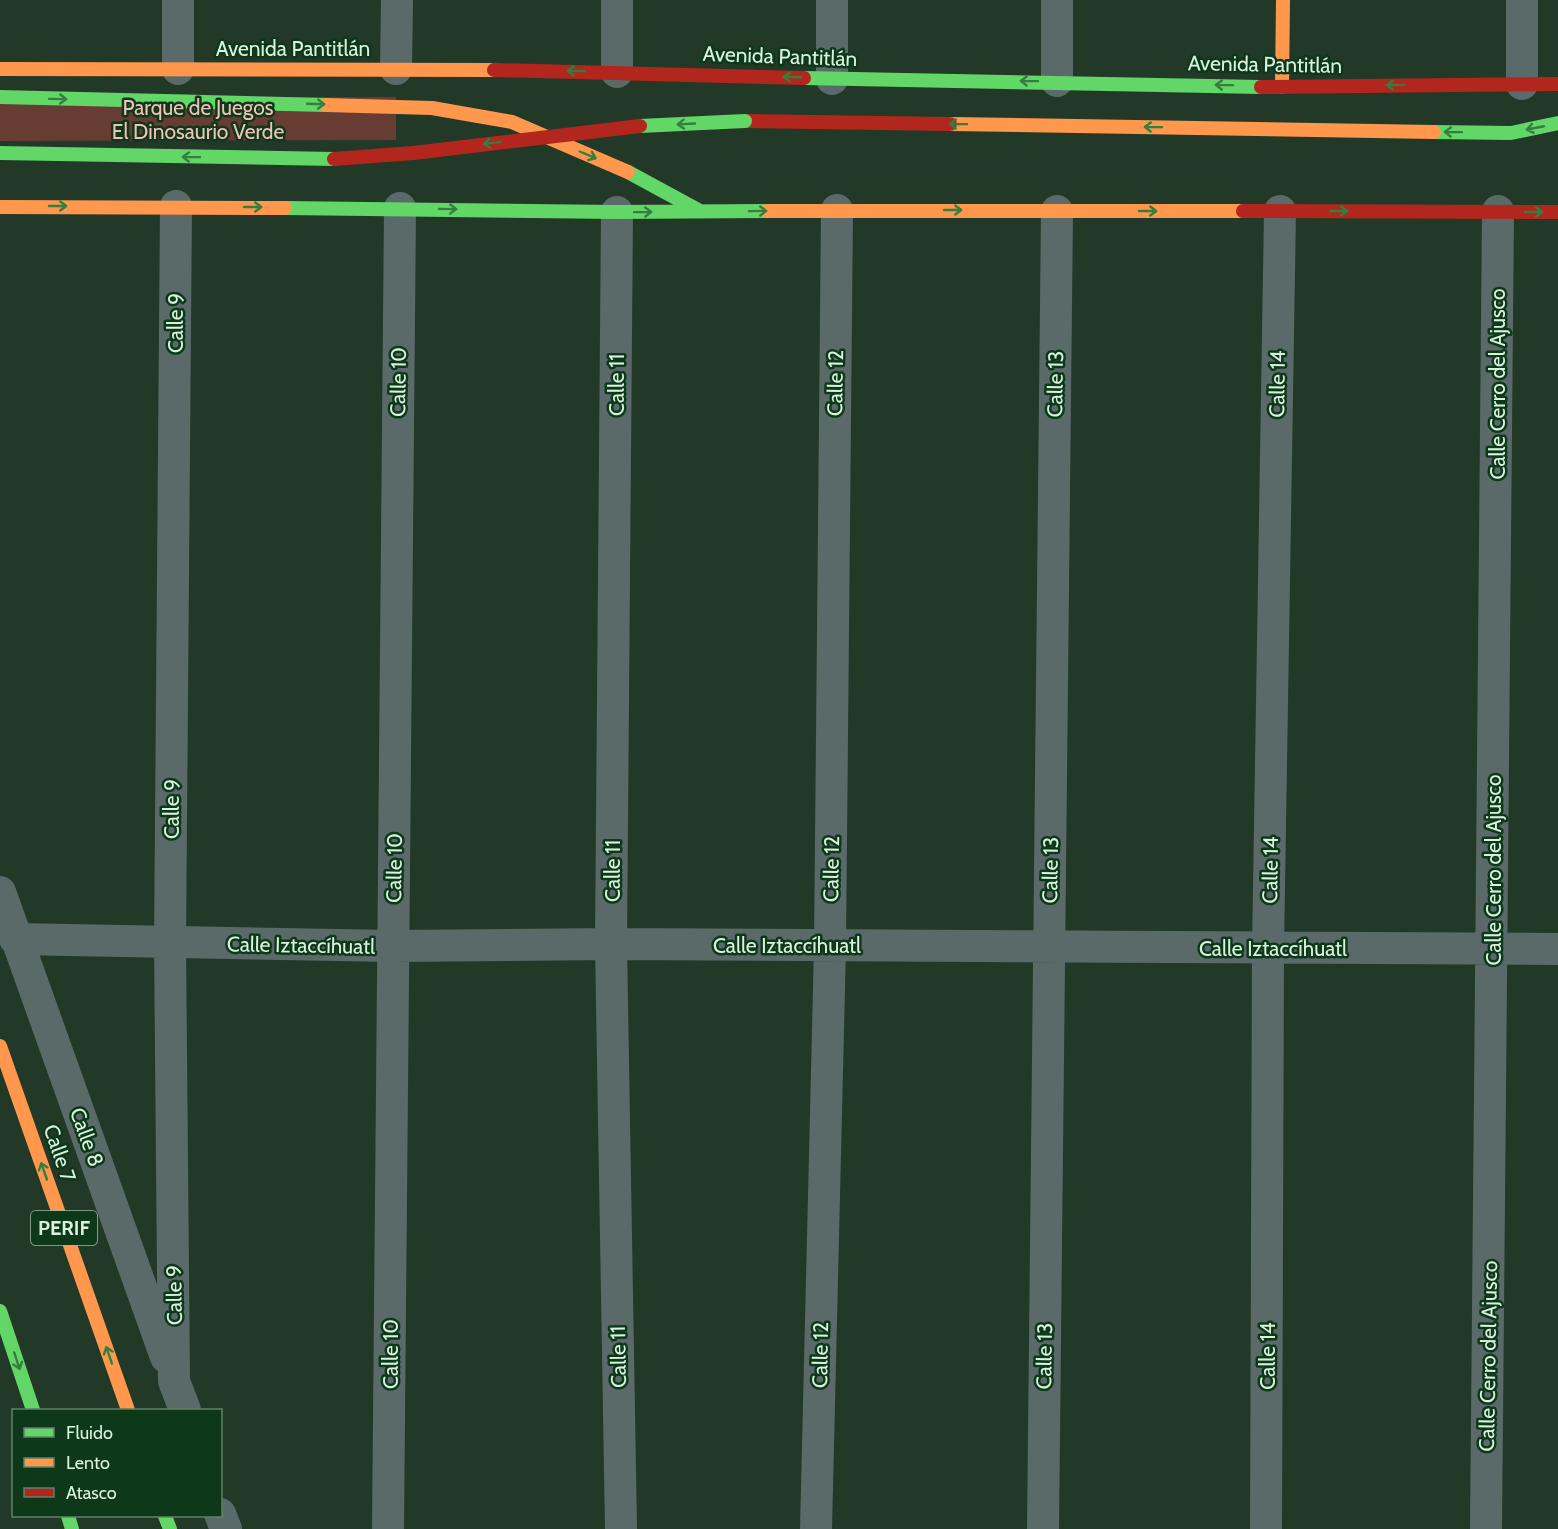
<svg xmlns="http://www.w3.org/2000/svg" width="1558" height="1529" viewBox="0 0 1558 1529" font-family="Cabin,sans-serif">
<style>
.green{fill:#663c33}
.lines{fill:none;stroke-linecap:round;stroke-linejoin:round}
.street{stroke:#596a69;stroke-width:32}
.fast{stroke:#63d668;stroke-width:14}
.slow{stroke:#ff974d;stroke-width:14}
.jam{stroke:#b3261e;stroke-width:14}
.fast-bridge{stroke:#63d668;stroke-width:14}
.jam-bridge{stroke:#b3261e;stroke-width:14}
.oneway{stroke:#347f3d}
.labels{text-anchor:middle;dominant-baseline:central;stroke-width:5;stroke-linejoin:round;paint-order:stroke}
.shield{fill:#0d381a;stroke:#9cbaa3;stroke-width:1.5}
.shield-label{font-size:20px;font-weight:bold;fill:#daf1de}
.street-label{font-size:21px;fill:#daf1de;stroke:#0d381a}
.park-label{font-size:21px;fill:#f3c1b8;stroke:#0d381a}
</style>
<rect width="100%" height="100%" fill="#233928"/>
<path class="green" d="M396,97V140L0,141V98Z"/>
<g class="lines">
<path class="street" d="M178,69V0
M396,69L397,0
M617,72V0
M832,79V0
M1057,81V0
M1522,84V0
M176,206L170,943L174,1381L185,1410
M617,212L611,944L621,1529
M0,892L166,1357
M15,939L393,946L611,944L1558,949
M220,1514L226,1529
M388,1529L400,208
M816,1529L830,946L837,210
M1043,1529L1057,211
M1266,1529L1268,949L1280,211
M1486,1529L1498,211"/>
<path class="fast" d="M804,78L1261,87
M0,97L326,105
M1434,132L1511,133L1558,123
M0,153L334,159
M628,172L698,210
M285,208L617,212L767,211
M0,1311L33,1410
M68,1516L72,1529
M165,1516L170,1529"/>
<path class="slow" d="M0,69L494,70
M1282,87L1283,0
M326,105L432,108L512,122L628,172
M950,124L1434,132
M0,207L285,208
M767,211H1243
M0,1046L128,1410"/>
<path class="jam" d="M494,70L804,78
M1261,87L1558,84
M745,121L950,124
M1243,211L1558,212"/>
<path class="fast-bridge" d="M640,126L745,121"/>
<path class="jam-bridge" d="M334,159L413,153L640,126"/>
</g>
<defs><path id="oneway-shaft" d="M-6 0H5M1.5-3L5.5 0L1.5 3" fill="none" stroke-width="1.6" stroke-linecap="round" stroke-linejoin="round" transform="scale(1.5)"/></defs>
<g class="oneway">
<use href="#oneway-shaft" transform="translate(576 71) rotate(-179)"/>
<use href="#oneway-shaft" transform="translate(792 77) rotate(-178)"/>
<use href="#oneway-shaft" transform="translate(1029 81) rotate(-179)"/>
<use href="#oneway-shaft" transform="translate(1224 85) rotate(-179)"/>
<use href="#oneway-shaft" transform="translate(1395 85) rotate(179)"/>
<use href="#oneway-shaft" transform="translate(58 99) rotate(1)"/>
<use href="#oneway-shaft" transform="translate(316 104) rotate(2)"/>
<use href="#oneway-shaft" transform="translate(686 124) rotate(177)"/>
<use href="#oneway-shaft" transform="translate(958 124) rotate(-179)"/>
<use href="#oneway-shaft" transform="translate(1153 127) rotate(-179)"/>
<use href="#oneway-shaft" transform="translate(1535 128) rotate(169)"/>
<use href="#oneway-shaft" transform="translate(1453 132) rotate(-179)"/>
<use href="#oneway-shaft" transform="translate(492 143) rotate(173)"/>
<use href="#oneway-shaft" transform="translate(588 155) rotate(23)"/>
<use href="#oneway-shaft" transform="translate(191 157) rotate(-179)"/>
<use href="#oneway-shaft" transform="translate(58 206)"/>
<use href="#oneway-shaft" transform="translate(253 207)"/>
<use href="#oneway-shaft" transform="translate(448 209) rotate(1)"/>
<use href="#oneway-shaft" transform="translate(953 210)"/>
<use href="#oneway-shaft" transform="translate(758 211) rotate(-1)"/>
<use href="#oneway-shaft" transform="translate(1148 211)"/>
<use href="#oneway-shaft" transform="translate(1339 211)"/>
<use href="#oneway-shaft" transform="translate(643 212) rotate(-1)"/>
<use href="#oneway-shaft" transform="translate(1534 212)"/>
<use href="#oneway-shaft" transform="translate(44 1171) rotate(-109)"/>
<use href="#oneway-shaft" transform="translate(109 1355) rotate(-109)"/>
<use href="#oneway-shaft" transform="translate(17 1361) rotate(72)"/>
</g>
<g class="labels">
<rect class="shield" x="31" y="1211" width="66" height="34" rx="4.5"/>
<g class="shield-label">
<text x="64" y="1228">PERIF</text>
</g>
<g class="street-label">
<text x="293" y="48">Avenida Pantitlán</text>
<text transform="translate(780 56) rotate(2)">Avenida Pantitlán</text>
<text transform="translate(1265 64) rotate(1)">Avenida Pantitlán</text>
<text transform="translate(175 323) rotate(-90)">Calle 9</text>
<text transform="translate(398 382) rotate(-89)">Calle 10</text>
<text transform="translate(835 383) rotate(-89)">Calle 12</text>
<text transform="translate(1055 384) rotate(-89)">Calle 13</text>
<text transform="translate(1277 384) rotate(-89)">Calle 14</text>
<text transform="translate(1497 384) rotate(-90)">Calle Cerro del Ajusco</text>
<text transform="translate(616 385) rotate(-90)">Calle 11</text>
<text transform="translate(171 809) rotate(-90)">Calle 9</text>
<text transform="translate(394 868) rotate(-89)">Calle 10</text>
<text transform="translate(831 869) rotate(-89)">Calle 12</text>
<text transform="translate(1050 870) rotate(-89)">Calle 13</text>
<text transform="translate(1270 870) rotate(-89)">Calle 14</text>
<text transform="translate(1493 870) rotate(-90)">Calle Cerro del Ajusco</text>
<text transform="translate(612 871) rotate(-90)">Calle 11</text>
<text transform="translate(301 945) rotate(1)">Calle Iztaccíhuatl</text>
<text x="787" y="945">Calle Iztaccíhuatl</text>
<text x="1273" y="948">Calle Iztaccíhuatl</text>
<text transform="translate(87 1137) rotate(70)">Calle 8</text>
<text transform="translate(60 1153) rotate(71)">Calle 7</text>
<text transform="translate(174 1295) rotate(-91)">Calle 9</text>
<text transform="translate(390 1354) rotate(-90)">Calle 10</text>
<text transform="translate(820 1355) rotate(-89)">Calle 12</text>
<text transform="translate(1044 1356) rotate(-89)">Calle 13</text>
<text transform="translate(1267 1356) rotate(-90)">Calle 14</text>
<text transform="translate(1488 1356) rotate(-89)">Calle Cerro del Ajusco</text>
<text transform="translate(618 1357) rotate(-91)">Calle 11</text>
</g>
<g class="park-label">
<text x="198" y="107">Parque de Juegos<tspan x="198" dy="24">El Dinosaurio Verde</tspan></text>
</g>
</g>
<rect x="12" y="1409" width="210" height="108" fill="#0d381a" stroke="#5f8268" stroke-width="1.5"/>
<rect x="24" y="1428" width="30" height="9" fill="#63d668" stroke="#5f8268" stroke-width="1.5"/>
<text x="66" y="1439" font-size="18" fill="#daf1de">Fluido</text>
<rect x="24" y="1458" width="30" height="9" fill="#ff974d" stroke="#5f8268" stroke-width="1.5"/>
<text x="66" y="1469" font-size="18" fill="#daf1de">Lento</text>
<rect x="24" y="1488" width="30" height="9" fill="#b3261e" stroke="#5f8268" stroke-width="1.5"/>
<text x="66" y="1499" font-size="18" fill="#daf1de">Atasco</text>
</svg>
